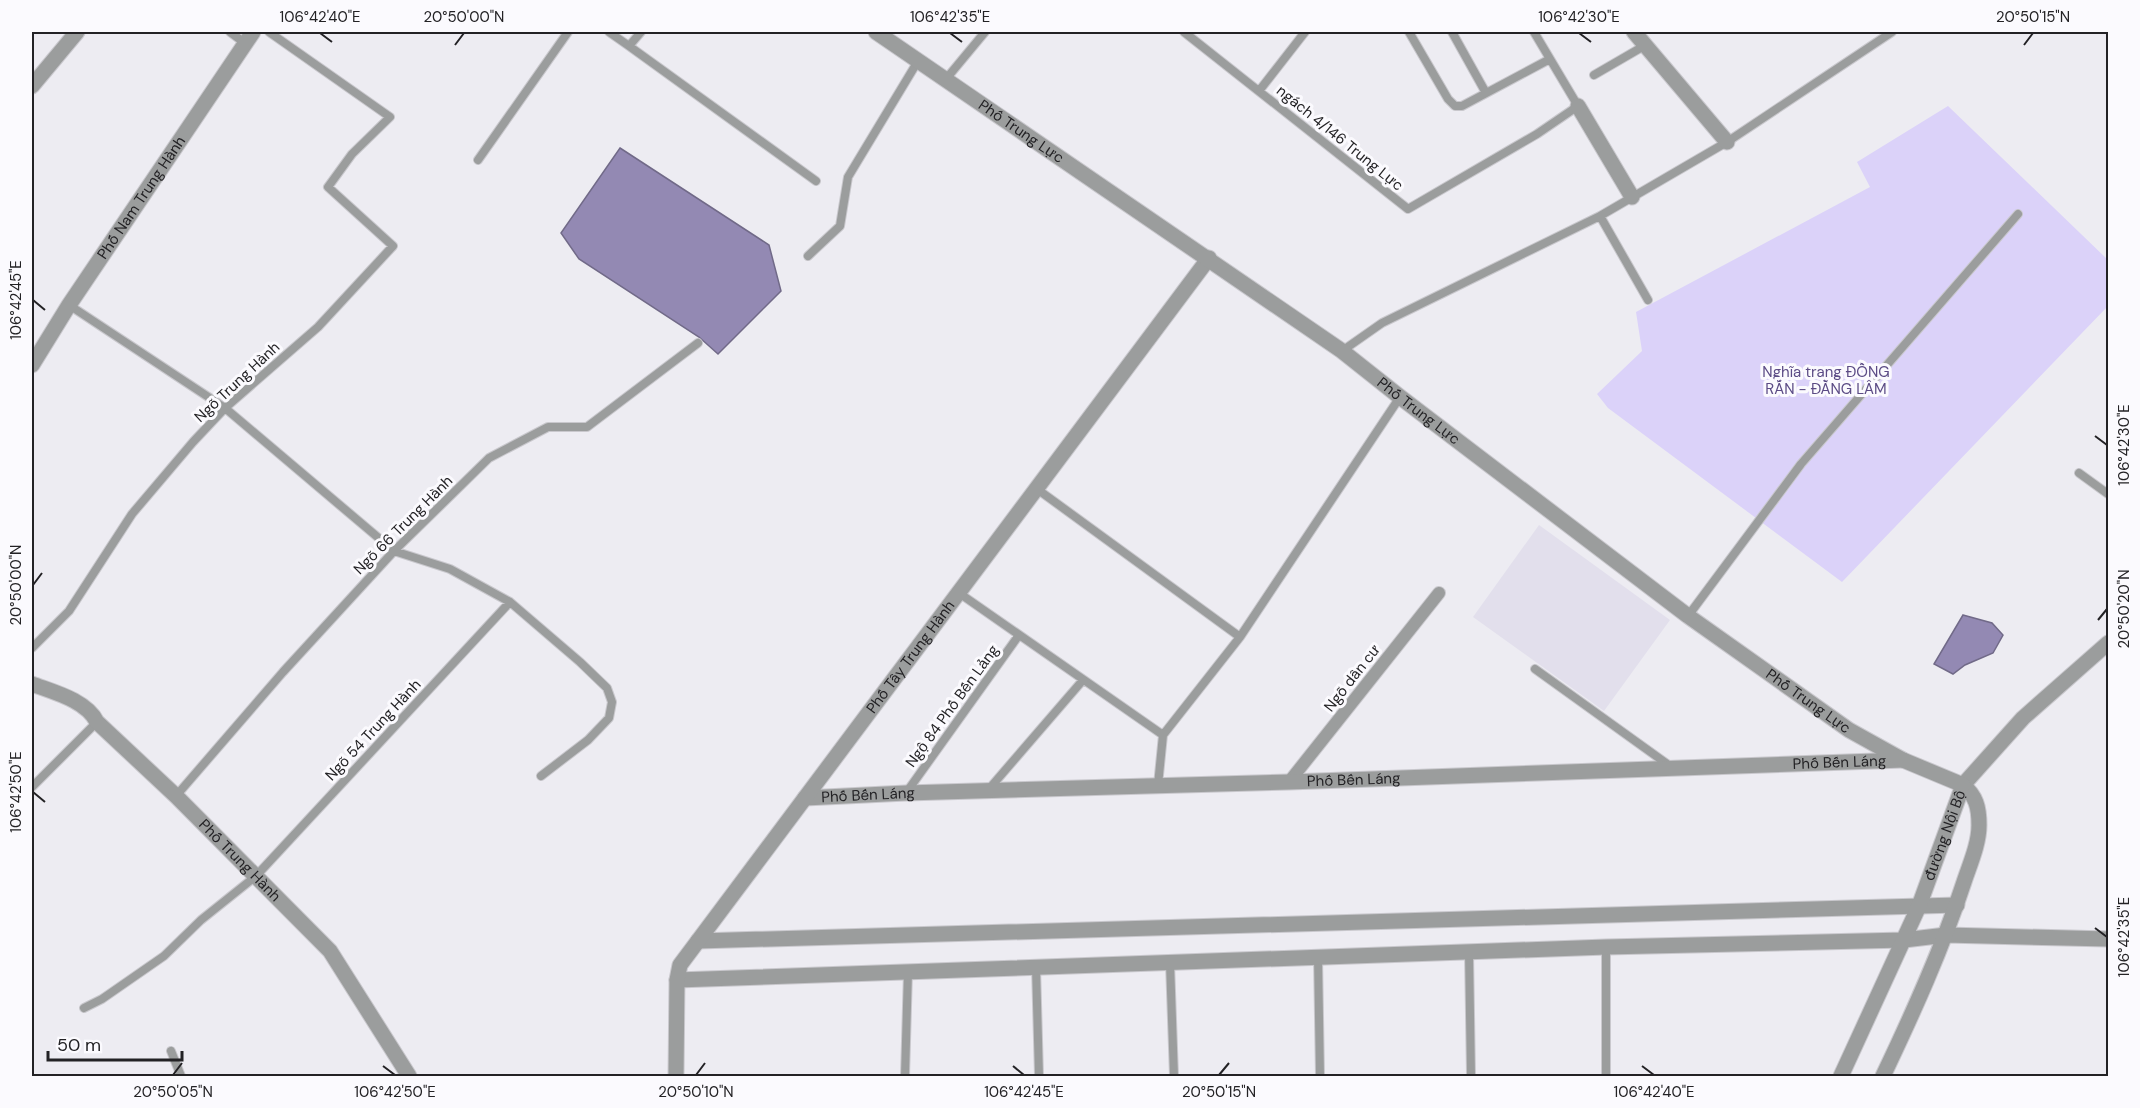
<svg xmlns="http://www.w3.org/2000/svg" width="2140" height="1108" viewBox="0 0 2140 1108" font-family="'DM Sans',sans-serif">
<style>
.built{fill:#e2dfec}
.green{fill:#dbd2f9}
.water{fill:#9389b3;stroke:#716a88;stroke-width:1.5}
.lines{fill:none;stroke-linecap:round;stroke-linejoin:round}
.service-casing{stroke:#c9c8cd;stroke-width:10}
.pedestrian-casing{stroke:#c9c8cd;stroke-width:14}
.minor-casing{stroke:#c9c8cd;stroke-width:17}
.tertiary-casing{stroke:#c9c8cd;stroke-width:17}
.service{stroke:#9b9d9d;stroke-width:8}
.pedestrian{stroke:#9b9d9d;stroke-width:12}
.minor{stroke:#9b9d9d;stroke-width:15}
.tertiary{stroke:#9b9d9d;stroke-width:15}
.ticks{fill:none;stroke:#232225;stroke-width:2}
.labels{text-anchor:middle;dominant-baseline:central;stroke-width:6;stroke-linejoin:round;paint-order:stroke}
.street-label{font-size:15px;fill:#232225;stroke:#fbfafe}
.park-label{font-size:15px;fill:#5b4b85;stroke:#fbfafe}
.neatline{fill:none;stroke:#232225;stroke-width:2}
.ticks-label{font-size:15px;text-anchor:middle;fill:#232225}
</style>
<rect width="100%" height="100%" fill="#edecf2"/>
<path class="built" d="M1539,525L1670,620L1604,711L1473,617Z"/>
<path class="green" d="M1948,106L2108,260V306L1842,582L1608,408L1597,394L1642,351L1636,312L1870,187L1857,162Z"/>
<path class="water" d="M620,148L769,245L781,291L718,354L699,337L579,259L561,233Z
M1963,615L1992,623L2003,635L1993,653L1965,665L1953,674L1934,664Z"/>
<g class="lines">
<g class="service-casing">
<path id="service" d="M230,32L246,44
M609,32L629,46
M641,32L629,46L816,181
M1184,32L1408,209L1537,134L1578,106L1534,32
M1409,32L1448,99L1455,106H1462L1550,59
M1452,32L1486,93
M1594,75L1644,46
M946,79L985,32
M1259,91L1305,32
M478,160L568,32
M1600,216L1648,300
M808,256L840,226L848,177L918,61
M69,305L225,408L394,551L450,569L510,602L580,662L607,688L612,702L609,718L588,740L541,776
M1342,351L1382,323L1600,216L1727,142L1892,32
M2079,473L2108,494
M1037,489L1240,637L1163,735L1158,785
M959,593L1163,735
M1688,616L1801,464L2018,214
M1240,637L1400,397
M32,648L69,611L132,514L193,442L225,408L318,327L393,246L328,187L352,154L390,117L269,32
M1535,669L1670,766
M32,787L97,722
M989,789L1083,680
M906,793L1019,635
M176,796L283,672L394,551L489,458L548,427H587L698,343
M1469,952L1471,1076
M1318,957L1320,1076
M1170,963L1174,1076
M1036,967L1039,1076
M84,1008L102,999L164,956L201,920L256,876L510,602
M171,1051L181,1076
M905,1076L908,972
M1606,1076V947"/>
</g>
<g class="pedestrian-casing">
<path id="pedestrian" d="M1289,782L1439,593"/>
</g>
<g class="minor-casing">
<g id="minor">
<path d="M1634,32L1727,142"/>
<path d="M32,86L77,32"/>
<path d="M1578,106L1632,197"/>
<path id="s1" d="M32,365L69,305L253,32"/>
<path id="s2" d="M32,684C53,692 86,700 97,722L176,796L330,951L409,1076"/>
<path id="s3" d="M805,798L906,793L1289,782L1903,760"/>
<path d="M698,941L1957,905"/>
<path d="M677,980L1606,947L1904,940L1946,935L2108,939"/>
<path id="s4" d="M676,1076L677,980L680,965L1209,258"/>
<path id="s5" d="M1841,1076L1919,906L1963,785L2023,718L2108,643"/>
<path d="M1883,1076C1913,1013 1942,949 1964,882C1970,864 1979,844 1979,825C1979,807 1976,796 1963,785"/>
</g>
</g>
<g class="tertiary-casing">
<g id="tertiary">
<path id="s6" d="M876,32L1342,351L1400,397L1688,616L1849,730L1903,760L1963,785"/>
</g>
</g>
<use href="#service" class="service"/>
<use href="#pedestrian" class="pedestrian"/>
<use href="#minor" class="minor"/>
<use href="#tertiary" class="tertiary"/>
</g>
<path class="ticks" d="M320,33L332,42M950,33L962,42M1579,33L1591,42M455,45L464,33M2024,45L2033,33M33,300L45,310M2095,436L2107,445M33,585L42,573M2098,620L2107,609M33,792L45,802M2095,928L2107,937M383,1066L395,1075M1013,1066L1024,1075M1642,1066L1654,1075M173,1075L182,1063M696,1075L705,1063M1219,1075L1229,1063"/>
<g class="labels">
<g class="street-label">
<text stroke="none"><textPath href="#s6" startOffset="176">Phố Trung Lực</textPath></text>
<text transform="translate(1340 138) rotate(39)">ngách 4/146 Trung Lực</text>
<text stroke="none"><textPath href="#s1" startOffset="200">Phố Nam Trung Hành</textPath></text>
<text transform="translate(237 382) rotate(-43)">Ngõ Trung Hành</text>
<text stroke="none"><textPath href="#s6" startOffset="662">Phố Trung Lực</textPath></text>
<text transform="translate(403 525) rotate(-45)">Ngõ 66 Trung Hành</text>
<text stroke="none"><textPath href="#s4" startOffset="496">Phố Tây Trung Hành</textPath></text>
<text transform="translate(1352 678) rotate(-52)">Ngõ dân cư</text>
<text stroke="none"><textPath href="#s6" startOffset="1148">Phố Trung Lực</textPath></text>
<text transform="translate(952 706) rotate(-54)">Ngộ 84 Phố Bến Lảng</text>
<text transform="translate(373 730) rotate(-47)">Ngõ 54 Trung Hành</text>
<text stroke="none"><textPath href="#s3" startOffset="1035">Phố Bến Láng</textPath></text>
<text stroke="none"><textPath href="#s3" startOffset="549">Phố Bến Láng</textPath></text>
<text stroke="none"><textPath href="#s3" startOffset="63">Phố Bến Láng</textPath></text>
<text stroke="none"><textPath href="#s5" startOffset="262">đường Nội Bộ</textPath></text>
<text stroke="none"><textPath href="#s2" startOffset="276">Phố Trung Hành</textPath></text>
</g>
<g class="park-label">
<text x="1826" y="372">Nghĩa trang ĐỒNG<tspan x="1826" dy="17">RẮN - ĐẰNG LÂM</tspan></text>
</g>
</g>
<rect width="2140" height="1108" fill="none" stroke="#fbfafe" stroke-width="66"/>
<path d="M48 1051v9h134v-9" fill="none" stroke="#232225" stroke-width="3"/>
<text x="57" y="1051" font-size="18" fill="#232225" stroke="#fbfafe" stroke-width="4.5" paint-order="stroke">50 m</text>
<rect x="33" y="33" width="2074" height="1042" class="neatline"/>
<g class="ticks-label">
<text x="320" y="22">106°42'40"E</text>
<text x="464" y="22">20°50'00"N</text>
<text x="950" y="22">106°42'35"E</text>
<text x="1579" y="22">106°42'30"E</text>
<text x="2033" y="22">20°50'15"N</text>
<text transform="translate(16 300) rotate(-90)" y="5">106°42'45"E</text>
<text transform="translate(2124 445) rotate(-90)" y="5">106°42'30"E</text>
<text transform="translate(16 585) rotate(-90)" y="5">20°50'00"N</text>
<text transform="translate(2124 609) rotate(-90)" y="5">20°50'20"N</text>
<text transform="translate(16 792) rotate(-90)" y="5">106°42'50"E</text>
<text transform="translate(2124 937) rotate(-90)" y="5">106°42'35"E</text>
<text x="173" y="1097">20°50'05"N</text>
<text x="395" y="1097">106°42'50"E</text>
<text x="696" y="1097">20°50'10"N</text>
<text x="1024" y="1097">106°42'45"E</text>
<text x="1219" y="1097">20°50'15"N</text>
<text x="1654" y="1097">106°42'40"E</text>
</g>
</svg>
